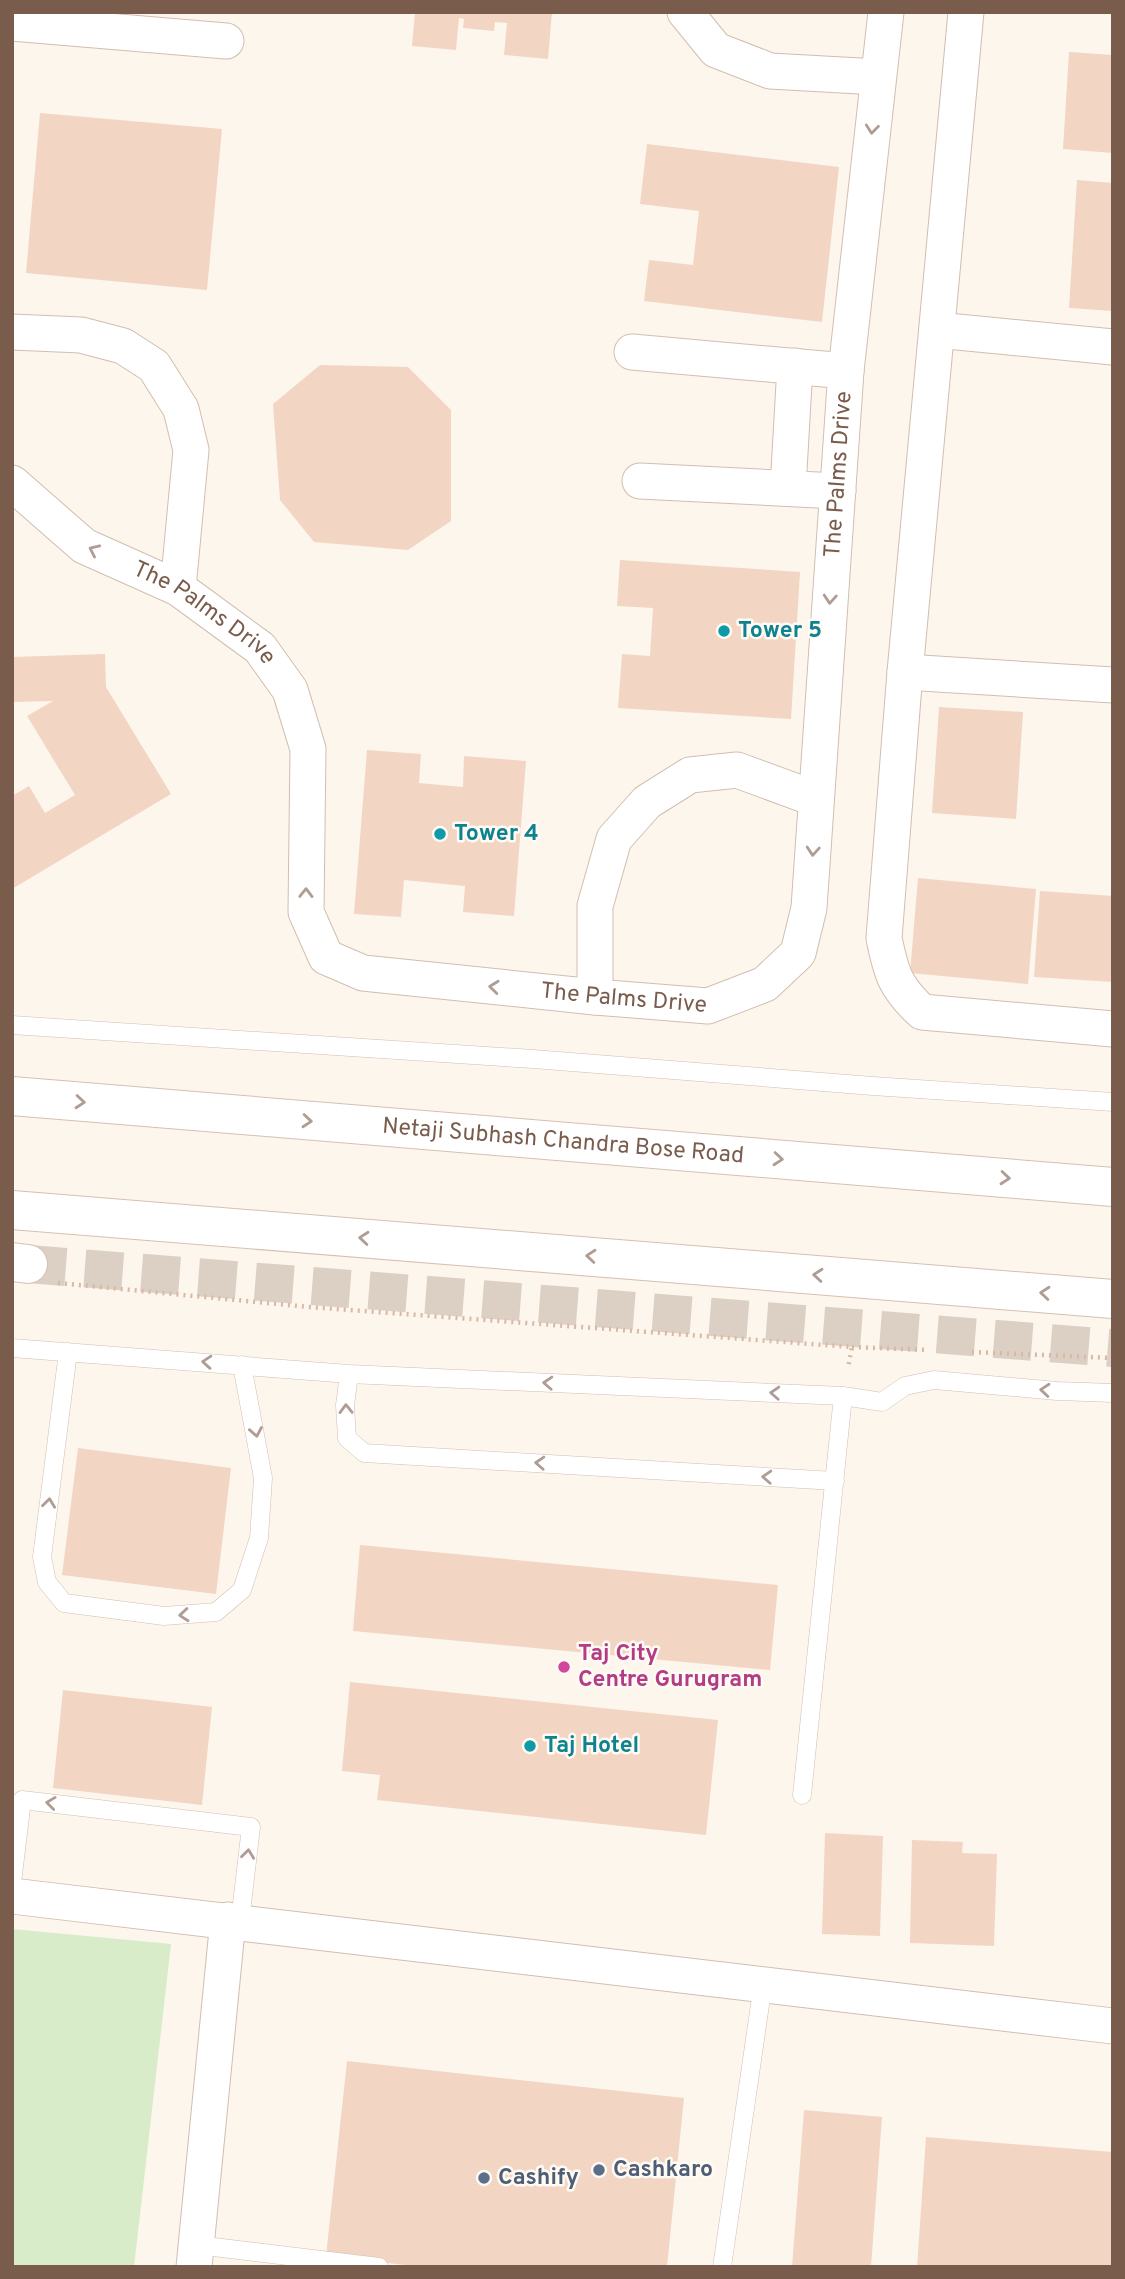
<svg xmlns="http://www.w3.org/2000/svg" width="1125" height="2279" viewBox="0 0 1125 2279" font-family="Overpass,sans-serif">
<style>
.green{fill:#d8ecc9}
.building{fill:#f3d5c3}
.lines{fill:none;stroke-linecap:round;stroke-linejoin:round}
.secondary-tunnel{stroke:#dcd0c4;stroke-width:38;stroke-dasharray:38 19;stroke-linecap:butt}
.lane-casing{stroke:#d1beb0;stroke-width:19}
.street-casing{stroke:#d1beb0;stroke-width:37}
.secondary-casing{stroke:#d6c0b0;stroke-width:40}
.path{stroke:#d9b8a5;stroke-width:4.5;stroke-dasharray:2 5;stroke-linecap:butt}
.lane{stroke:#fff;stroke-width:18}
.street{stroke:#fff;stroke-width:35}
.secondary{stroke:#fff;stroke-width:38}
.oneway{stroke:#af9d94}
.culture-dot{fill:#0f9aa8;stroke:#fffaf3;stroke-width:2.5}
.hotel-dot{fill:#d1479c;stroke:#fffaf3;stroke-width:2.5}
.service-dot{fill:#5c6f8a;stroke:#fffaf3;stroke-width:2.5}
.labels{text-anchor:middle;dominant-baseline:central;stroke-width:5;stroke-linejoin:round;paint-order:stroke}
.street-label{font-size:23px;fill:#7a5c4d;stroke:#fffaf3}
.culture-label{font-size:23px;font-weight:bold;fill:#0d838f;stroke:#fffaf3;text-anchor:start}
.hotel-label{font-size:23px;font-weight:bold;fill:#b23c85;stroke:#fffaf3;text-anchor:start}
.service-label{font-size:23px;font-weight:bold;fill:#4e5e75;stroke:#fffaf3;text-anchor:start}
</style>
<rect width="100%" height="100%" fill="#fdf6ec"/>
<path class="green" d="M12,1929L171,1944L134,2267H12Z"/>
<path class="building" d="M415,12H552L548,59L504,55L507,23L495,22L494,31L463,28L464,19L459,18L456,50L412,46Z
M1069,52L1113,55V153L1063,149Z
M40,113L222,129L207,290L26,273Z
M647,144L839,167L822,322L644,301L649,260L693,265L699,211L640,204Z
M1077,180L1113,183V311L1069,308Z
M320,365L408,367L451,410V521L408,550L314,542L280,500L273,404Z
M620,560L800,572L791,719L618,708L622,654L650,656L653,608L617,606Z
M105,654L106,687L171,794L12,889V796L29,786L45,813L75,795L27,716L53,701L12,702V657Z
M939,707L1023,712L1016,819L932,813Z
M367,750L421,754L419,783L463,787L464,756L526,761L514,916L463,912L465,886L404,880L401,917L354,914Z
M918,878L1036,889L1028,984L910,973Z
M1040,891L1113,896V982L1034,977Z
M78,1448L231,1468L216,1594L62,1575Z
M360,1545L778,1585L770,1670L353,1631Z
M350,1682L718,1720L706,1835L377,1800L380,1775L342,1771Z
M63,1690L212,1707L202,1805L53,1788Z
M825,1833L883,1836L880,1936L822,1934Z
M912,1840L963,1842L962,1853L997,1854L994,1946L910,1943Z
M347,2061L684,2098L667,2267H423L326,2256Z
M804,2110L882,2117L871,2267H792Z
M926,2137L1113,2152V2267H917Z"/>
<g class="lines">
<path class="secondary-tunnel" d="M28,1264L1113,1348"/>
<g class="lane-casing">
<path id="lane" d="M12,1025L533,1059L873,1086L1113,1102
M12,1348L349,1374L843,1396L882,1402L905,1386L934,1380L1057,1391L1113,1393
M68,1352L42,1557L47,1582L64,1603L164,1616L216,1612L242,1590L259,1538L263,1478L242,1365
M349,1374L345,1405L347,1438L364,1453L835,1481
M802,1795L843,1396
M12,1883L22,1800L251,1827L240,1921
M197,2245L379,2267
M722,2267L763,1984"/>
</g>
<g class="street-casing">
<g id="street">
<path d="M685,12L716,50L770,71L878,77"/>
<path d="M966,12L905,672L884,938C891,973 895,987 922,1012L1113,1029"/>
<path d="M12,23L226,41"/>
<path d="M937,330L1113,347"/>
<path d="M12,332L81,335L123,346L154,366L181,409L191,450L178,588"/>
<path d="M632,352L846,371"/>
<path d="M640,481L838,491"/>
<path id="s1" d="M12,483L84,546L178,588L260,648L290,690L308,749L306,912L326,957L363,973L595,997L708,1006L765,984L798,953L809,908L846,371L886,12"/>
<path d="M788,488L795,366"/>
<path d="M905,672L1113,685"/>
<path d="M595,997V906L614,839L647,802L690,775L737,770L816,799"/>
<path d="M12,1896L1113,2026"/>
<path d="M194,2267L228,1920"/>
</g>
</g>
<g class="secondary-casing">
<g id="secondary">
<path id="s2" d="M12,1096L1113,1187"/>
<path d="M12,1210L1113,1299"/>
<path d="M12,1262L28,1264"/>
</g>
</g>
<path class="path" d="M58,1283L309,1307L852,1347L848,1368
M852,1347L928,1350
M972,1352L1113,1358"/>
<use href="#lane" class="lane"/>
<use href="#street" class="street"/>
<use href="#secondary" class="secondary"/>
</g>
<defs><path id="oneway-chevron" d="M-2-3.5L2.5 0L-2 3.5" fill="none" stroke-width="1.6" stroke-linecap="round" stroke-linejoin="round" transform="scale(1.75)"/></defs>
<g class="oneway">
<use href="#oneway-chevron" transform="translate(872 129) rotate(96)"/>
<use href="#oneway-chevron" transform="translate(94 550) rotate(-155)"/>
<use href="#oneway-chevron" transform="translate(830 599) rotate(94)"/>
<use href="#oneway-chevron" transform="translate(813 851) rotate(94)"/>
<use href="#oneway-chevron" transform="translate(306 893) rotate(-89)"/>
<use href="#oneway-chevron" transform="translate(494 987) rotate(-174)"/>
<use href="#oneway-chevron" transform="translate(80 1102) rotate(5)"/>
<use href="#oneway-chevron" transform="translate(307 1121) rotate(5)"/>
<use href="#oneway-chevron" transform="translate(778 1159) rotate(5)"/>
<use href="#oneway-chevron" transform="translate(1005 1178) rotate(5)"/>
<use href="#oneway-chevron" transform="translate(364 1238) rotate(-175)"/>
<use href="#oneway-chevron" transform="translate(591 1256) rotate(-175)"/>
<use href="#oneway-chevron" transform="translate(818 1275) rotate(-175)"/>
<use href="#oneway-chevron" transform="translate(1045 1293) rotate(-175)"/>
<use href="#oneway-chevron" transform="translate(207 1362) rotate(-176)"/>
<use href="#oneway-chevron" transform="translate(548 1383) rotate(-177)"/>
<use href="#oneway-chevron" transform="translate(1045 1390) rotate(-175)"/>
<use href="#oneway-chevron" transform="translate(775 1393) rotate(-177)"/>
<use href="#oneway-chevron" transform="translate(346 1409) rotate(-91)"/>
<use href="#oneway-chevron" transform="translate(256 1432) rotate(80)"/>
<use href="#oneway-chevron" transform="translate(540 1463) rotate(-177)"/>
<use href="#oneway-chevron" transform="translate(767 1477) rotate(-177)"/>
<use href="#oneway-chevron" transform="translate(49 1503) rotate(-83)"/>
<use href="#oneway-chevron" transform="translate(184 1615) rotate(175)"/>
<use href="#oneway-chevron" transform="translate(51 1803) rotate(-173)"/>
<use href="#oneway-chevron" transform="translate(248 1854) rotate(-83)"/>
</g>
<g class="culture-dot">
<circle cx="724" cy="631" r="7"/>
<circle cx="440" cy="834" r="7"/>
<circle cx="530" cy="1746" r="7"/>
</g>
<circle class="hotel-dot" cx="564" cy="1667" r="7"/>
<g class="service-dot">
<circle cx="599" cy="2170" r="7"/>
<circle cx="484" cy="2178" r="7"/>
</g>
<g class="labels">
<g class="street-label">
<text stroke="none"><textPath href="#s1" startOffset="1600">The Palms Drive</textPath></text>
<text stroke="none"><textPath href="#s1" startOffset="234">The Palms Drive</textPath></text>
<text stroke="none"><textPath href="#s1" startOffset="928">The Palms Drive</textPath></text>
<text stroke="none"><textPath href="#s2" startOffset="553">Netaji Subhash Chandra Bose Road</textPath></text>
</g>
<g class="culture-label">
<text x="738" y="631">Tower 5</text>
<text x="454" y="834">Tower 4</text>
<text x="544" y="1746">Taj Hotel</text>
</g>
<g class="hotel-label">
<text x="578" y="1654">Taj City<tspan x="578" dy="26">Centre Gurugram</tspan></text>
</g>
<g class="service-label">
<text x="613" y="2170">Cashkaro</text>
<text x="498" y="2178">Cashify</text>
</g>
</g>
<rect width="1125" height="2279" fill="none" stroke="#7a5c4d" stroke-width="28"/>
</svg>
